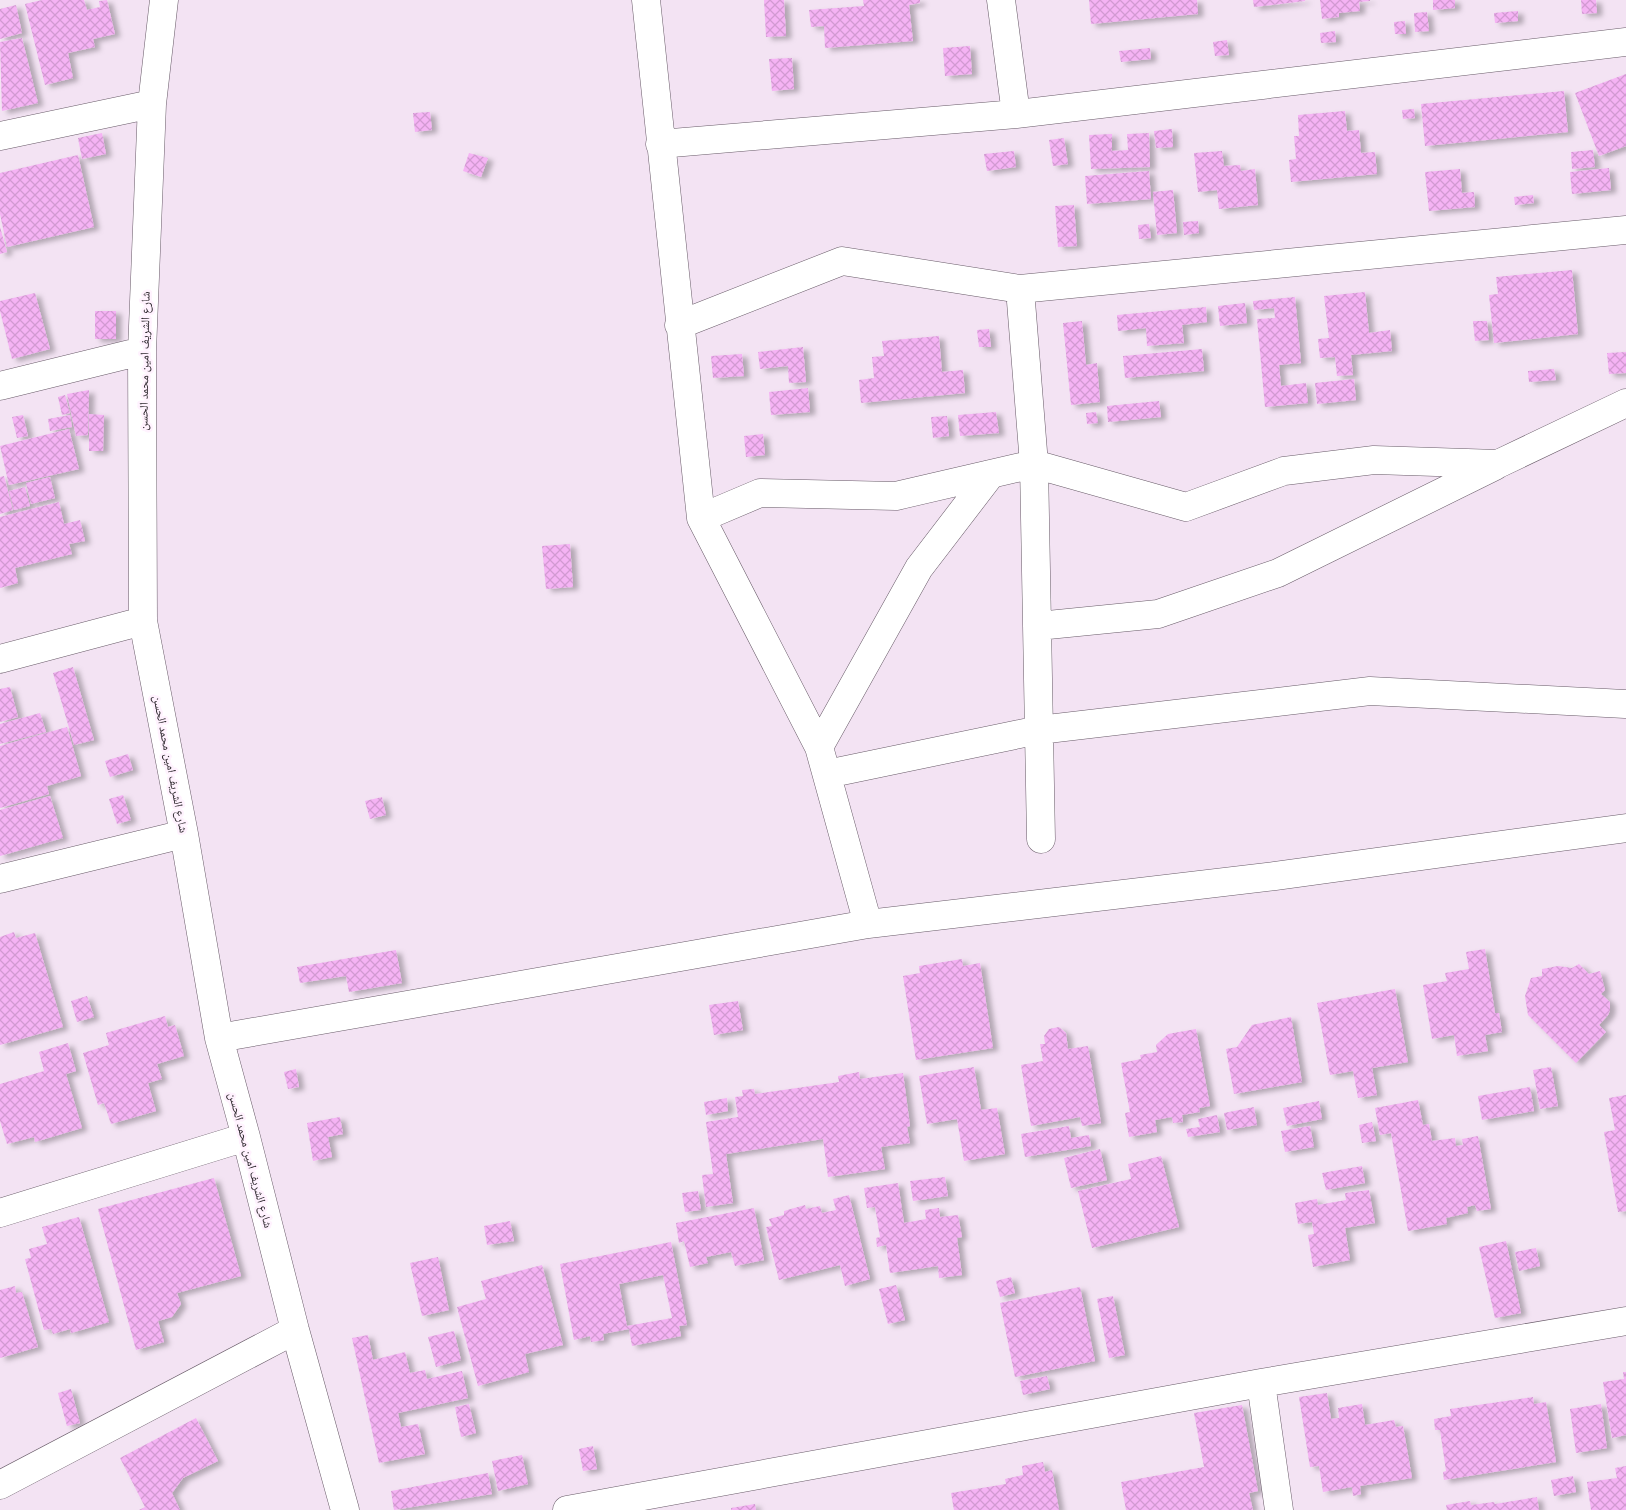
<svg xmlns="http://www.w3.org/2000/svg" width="1626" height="1510" viewBox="0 0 1626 1510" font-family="Mulish,'Noto Naskh Arabic',sans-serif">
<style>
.building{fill:url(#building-cross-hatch);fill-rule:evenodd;filter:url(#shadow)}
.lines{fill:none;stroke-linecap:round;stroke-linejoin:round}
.minor-casing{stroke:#685b68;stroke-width:29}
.minor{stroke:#fff;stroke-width:28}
.labels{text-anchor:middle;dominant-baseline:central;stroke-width:5;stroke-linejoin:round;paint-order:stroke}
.street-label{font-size:12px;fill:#2e282e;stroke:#fff2fe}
</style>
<defs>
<pattern id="building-cross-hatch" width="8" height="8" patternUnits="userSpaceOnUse" patternTransform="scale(1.25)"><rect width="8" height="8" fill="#f5b3f4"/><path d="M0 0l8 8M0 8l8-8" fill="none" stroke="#d29ad2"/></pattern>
<filter id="shadow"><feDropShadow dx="5.5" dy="3" stdDeviation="2.5" flood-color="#0004"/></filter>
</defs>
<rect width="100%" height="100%" fill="#f3e3f3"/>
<path class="building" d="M42,0H84L87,10L100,7L99,1L107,0L115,34L93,39L95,47L68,53L73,78L45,85L25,4Z
M764,0H784L786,36L766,37Z
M863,0H920V3L909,5L913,41L825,48L824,26L811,27L809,10L864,6Z
M1089,0H1197L1198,14L1091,24Z
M1253,0H1305V1L1254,7Z
M1320,0H1370V1L1359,2L1360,11L1339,13V17L1322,19Z
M1433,0H1455V8L1433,10Z
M1581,0H1596L1597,13L1582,14Z
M16,5L22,33L0,39V9Z
M1518,11V21L1495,23L1494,13Z
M1427,12L1429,31L1415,32L1414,13Z
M1405,21L1406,34H1395L1394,22Z
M1335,31L1336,42L1321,43L1320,33Z
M22,38L38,103L2,111L0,42Z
M1227,40L1229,55L1215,56L1213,42Z
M970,46L972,74L945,76L943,48Z
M1150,48L1151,59L1121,62L1119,51Z
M792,58L794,89L772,91L769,59Z
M1626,74V146L1599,156L1575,93Z
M1564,91L1568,132L1425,146L1421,104Z
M1414,109L1415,118L1403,119L1402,110Z
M1345,111L1347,131L1359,130L1361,153L1375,152L1377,174L1291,182L1289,160L1296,159L1294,136H1299L1298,115Z
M430,112L432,130L415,132L413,113Z
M1172,129L1173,147L1156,148L1154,131Z
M102,133L106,154L82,159L78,138Z
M1149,133L1150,167L1091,169L1089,135L1112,134V151L1128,150L1127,134Z
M1064,138L1068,164L1053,166L1049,140Z
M1593,150L1595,167L1572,169L1571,152Z
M1014,151L1016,167L987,171L984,154Z
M1222,151L1224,166L1240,165L1241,171L1255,169L1258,205L1219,209L1217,190L1198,192L1194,153Z
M469,153L488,158L481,177L463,171Z
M78,155L94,227L7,247L0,214V173Z
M1609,168L1611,190L1572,194L1570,172Z
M1460,169L1462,193L1474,192L1475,207L1429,211L1425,172Z
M1149,171L1151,199L1087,204L1085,176Z
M1173,190L1177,233L1157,235L1153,192Z
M1533,195L1534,203L1515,205L1514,197Z
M1074,205L1077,246L1058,247L1055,206Z
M1198,221L1199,233L1184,235L1183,222Z
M1149,224L1151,238L1139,239L1138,225Z
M0,227L7,252L0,254Z
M1572,270L1578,334L1494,343L1489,295L1498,294L1496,277Z
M1365,292L1369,333L1390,330L1392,351L1351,355L1353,375L1337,376L1335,357L1320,358L1318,339L1329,338L1324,296Z
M35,293L50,349L12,359L0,311V301Z
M1295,297L1301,363L1279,365L1281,386L1306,383L1308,403L1265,407L1257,319L1275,318L1274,308L1254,310L1253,301Z
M1245,303L1247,323L1220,326L1218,306Z
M1206,307L1207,322L1182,325L1184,343L1147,346L1146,328L1118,331L1117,315Z
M95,311H116V339H95Z
M1082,321L1086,365L1097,363L1100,402L1071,405L1063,323Z
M1473,321H1487L1489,340L1475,341Z
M989,329L991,347H979L977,330Z
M939,336L942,372L963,370L965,393L861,403L859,380L874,378L872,357L884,356L882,341Z
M803,347L806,382L789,383L788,366L760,369L758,352Z
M1202,349L1204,371L1125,378L1123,356Z
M1626,352V373L1609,374L1607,353Z
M742,354L744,376L713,378L711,356Z
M1554,369L1556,380L1529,382L1528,371Z
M1354,379L1356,400L1317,404L1315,383Z
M808,388L810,412L771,415L769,392Z
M89,390L88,435L76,436L67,394Z
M65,395L70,413L62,415L58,397Z
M1159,401L1161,417L1108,422L1107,406Z
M996,412L999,433L960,436L958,415Z
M1096,412L1098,423L1087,424L1086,413Z
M89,414L104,415L103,451H89Z
M23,415L28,436L17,438L12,417Z
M70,415L72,427L50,431L48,419Z
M947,416L949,436L933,438L931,417Z
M69,429L79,469L9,485L0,446Z
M763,434L765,455L746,457L744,436Z
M4,476L13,510L0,514V477Z
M50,477L55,498L31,504L26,483Z
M25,487L30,506L14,510L9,491Z
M59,502L64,524L80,520L85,541L69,544L72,554L15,568L18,583L0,588V517Z
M570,544L573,587L546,589L542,546Z
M73,667L94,740L74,745L53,673Z
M10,687L18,717L0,722V689Z
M40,713L46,732L0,744V724Z
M67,727L81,776L47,786L49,794L0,808V746Z
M128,754L133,770L110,777L105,761Z
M123,795L131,820L117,824L109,799Z
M50,796L63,838L0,856V810Z
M382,797L386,815L370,819L365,801Z
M14,932L16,938L35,933L63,1027L0,1045V937Z
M1485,949L1495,1013H1499L1502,1032L1485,1035L1488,1051L1457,1056L1454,1035L1432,1039L1423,985L1447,981L1445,973L1469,969L1466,952Z
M396,950L402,983L349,992L346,976L300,983L297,967Z
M962,959L963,966L980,963L993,1048L916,1060L903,976L920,973L919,966Z
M1579,964L1589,974L1600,971L1605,990L1601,994L1610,1002V1010L1608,1015L1599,1025L1606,1032L1576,1063L1528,1015L1525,996L1531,978L1542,976V969L1558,966L1572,968Z
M1395,989L1408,1062L1372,1068L1377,1095L1358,1098L1353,1071L1330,1075L1317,1003Z
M87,996L94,1017L77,1022L71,1001Z
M738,1001L743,1030L714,1035L709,1005Z
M165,1016L168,1027L175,1025L184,1056L157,1064L162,1079L148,1083L156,1111L111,1124L104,1103L98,1105L83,1053L109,1045L106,1033Z
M1291,1017L1302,1082L1234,1094L1226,1049L1237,1047L1252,1025Z
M1059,1027L1066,1033L1068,1049L1088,1046L1101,1123L1082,1126L1080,1117L1031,1126L1021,1065L1043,1061L1040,1044H1045L1044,1036L1049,1029Z
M1196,1029L1210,1106L1199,1108L1200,1112L1182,1115L1183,1122L1173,1123L1172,1117L1155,1120L1157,1132L1129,1137L1125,1113L1130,1112L1121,1063L1141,1059L1140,1055L1157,1052L1156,1045L1168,1034Z
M68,1043L76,1071L66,1074L82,1128L35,1142L34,1137L7,1144L0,1121V1084L44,1071L39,1052Z
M974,1067L981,1110L997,1108L1005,1154L964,1161L957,1119L927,1124L919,1076Z
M1551,1067L1558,1106L1540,1109L1533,1070Z
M296,1069L299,1087L288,1089L284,1072Z
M859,1072L860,1079L903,1073L910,1126L907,1127L910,1143L881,1147L885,1169L828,1177L823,1139L726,1154L733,1203L706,1207L702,1175L713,1174L706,1122L738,1117L735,1097L743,1096L742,1090L754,1089L755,1094L839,1082L838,1076Z
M1530,1087L1534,1111L1482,1120L1478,1096Z
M1626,1095V1211L1618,1212L1604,1132L1615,1130L1609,1098Z
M727,1098L728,1111L706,1115L704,1102Z
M1418,1100L1423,1125L1429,1124L1432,1141L1455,1138L1456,1146L1463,1145L1462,1139L1478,1136L1491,1209L1477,1211L1475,1205L1467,1207L1468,1213L1446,1218L1447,1224L1408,1231L1391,1133L1380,1135L1375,1108Z
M1319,1101L1322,1119L1287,1126L1283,1108Z
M1254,1107L1257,1125L1227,1130L1224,1113Z
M1217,1115L1220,1132L1188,1137L1186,1129L1200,1127L1198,1119Z
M340,1117L343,1134L328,1137L332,1157L313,1161L307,1123Z
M1372,1122L1376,1141L1362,1143L1359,1125Z
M1069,1126L1071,1138L1089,1135L1091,1146L1025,1157L1021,1134Z
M1310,1126L1314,1147L1285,1152L1281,1131Z
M1100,1149L1107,1180L1071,1188L1064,1158Z
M1161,1156L1179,1227L1092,1248L1078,1191L1131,1179L1128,1164Z
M1362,1166L1365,1183L1326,1190L1322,1173Z
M945,1177L948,1196L913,1201L910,1181Z
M214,1178L241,1276L177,1293L181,1304L172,1317L158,1321L164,1342L136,1350L98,1209Z
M898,1183L904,1223L926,1219L925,1210L939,1208L940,1217L958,1215L962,1237L957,1238L962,1275L939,1278L938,1266L890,1273L886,1245L877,1247L876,1238L880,1237L875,1207L867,1208L864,1188Z
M1369,1190L1375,1223L1345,1228L1350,1260L1313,1267L1308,1235L1314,1234L1312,1222L1298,1224L1295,1203L1317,1199L1318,1205L1346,1200L1345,1193Z
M698,1191L701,1210L685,1212L682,1193Z
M849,1195L870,1279L845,1286L840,1265L779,1280L766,1227L772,1226L769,1219L784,1215V1211L805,1205L806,1209L820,1206L822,1213L836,1210L833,1199Z
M754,1208L764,1260L735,1266L731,1252L706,1257L708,1263L690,1267L684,1241L679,1243L676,1223Z
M79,1217L109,1322L71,1333L70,1329L53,1334L51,1329L44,1330L25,1259L31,1258L29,1249L47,1244L42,1227Z
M510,1221L514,1241L487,1245L484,1226Z
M1506,1241L1521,1313L1495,1318L1479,1247Z
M671,1242L687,1325L679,1326L681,1336L632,1346L629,1329L603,1334L604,1340L591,1342L590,1336L574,1340L560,1264ZM663,1275L672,1318L627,1326L619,1284Z
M1536,1248L1540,1266L1519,1271L1515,1252Z
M438,1257L449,1310L422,1316L410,1263Z
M542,1265L563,1345L525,1354L529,1372L478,1386L457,1307L486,1299L481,1281Z
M1011,1277L1015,1293L1000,1297L996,1281Z
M896,1285L905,1320L888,1324L879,1289Z
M15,1286L16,1293L22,1292L38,1347L0,1358V1290Z
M1080,1287L1095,1361L1015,1377L1000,1303Z
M1113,1296L1125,1355L1109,1358L1097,1299Z
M454,1331L461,1360L436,1367L428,1337Z
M368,1335L373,1360L405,1352L410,1373L425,1370L427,1379L462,1371L468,1398L398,1413L401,1427L418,1424L425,1454L379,1463L352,1338Z
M1623,1372H1626V1435L1612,1438L1603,1382L1624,1379Z
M1047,1376L1050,1389L1023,1395L1020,1381Z
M71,1389L80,1423L67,1426L58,1393Z
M1327,1393L1331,1419L1339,1418L1338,1408L1362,1404L1365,1425L1394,1420L1396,1427L1403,1426L1412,1478L1360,1486L1361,1494L1353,1496L1352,1487L1323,1492L1319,1466L1310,1467L1299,1397Z
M1533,1397L1534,1404L1546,1402L1556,1462L1444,1480L1443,1472L1446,1471L1440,1430H1435L1434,1419L1451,1416L1450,1409Z
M469,1404L476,1433L461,1437L455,1407Z
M1601,1404L1607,1448L1576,1453L1570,1409Z
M1242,1405L1258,1491L1249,1493L1253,1510H1126L1121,1482L1204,1467L1194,1413Z
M196,1418L218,1461L183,1478L172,1493L180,1510H139L145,1507L120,1458Z
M593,1446L597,1469L583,1471L579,1449Z
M522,1455L528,1484L498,1491L492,1461Z
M1043,1462L1045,1472L1052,1470L1059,1510H954L951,1493L1006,1484L1005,1479L1023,1475L1022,1466Z
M1626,1466V1510H1591L1587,1482L1617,1478L1615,1468Z
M488,1473L492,1494L394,1510L391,1491Z
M1573,1476L1576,1492L1554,1496L1551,1480Z
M1537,1497L1539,1510H1447L1446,1505L1470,1501L1471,1505L1494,1502L1495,1504Z
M755,1504L756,1510H731V1508Z"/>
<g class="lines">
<g class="minor-casing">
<path id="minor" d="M164,0L152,104L142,351L143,621L184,834L219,1038L246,1137L295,1330L345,1510
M646,0L701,518L819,747L868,924
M1001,0L1016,114
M0,136L152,104
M660,144L1016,114L1626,42
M1020,289L1034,464L1041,839
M679,325L842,261L1020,289L1626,230
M0,386L142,351
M701,518L760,493L896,496L1034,464L1186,507L1284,471L1374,460L1498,464L1626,403
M1038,626L1158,614L1278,573L1495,466
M0,659L143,621
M819,747L919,568L991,474
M827,774L1039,730L1370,691L1625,704
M0,879L184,834
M219,1038L868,924L1275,876L1626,828
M0,1213L246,1137
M1261,1383L1279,1510
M0,1485L295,1330
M567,1510L1261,1383L1626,1321"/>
</g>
<use href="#minor" class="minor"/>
</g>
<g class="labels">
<g class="street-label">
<text transform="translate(144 361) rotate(-89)">شارع الشريف امين محمد الحسن</text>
<text transform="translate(171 764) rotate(79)">شارع الشريف امين محمد الحسن</text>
<text transform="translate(251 1160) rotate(75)">شارع الشريف امين محمد الحسن</text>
</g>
</g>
</svg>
